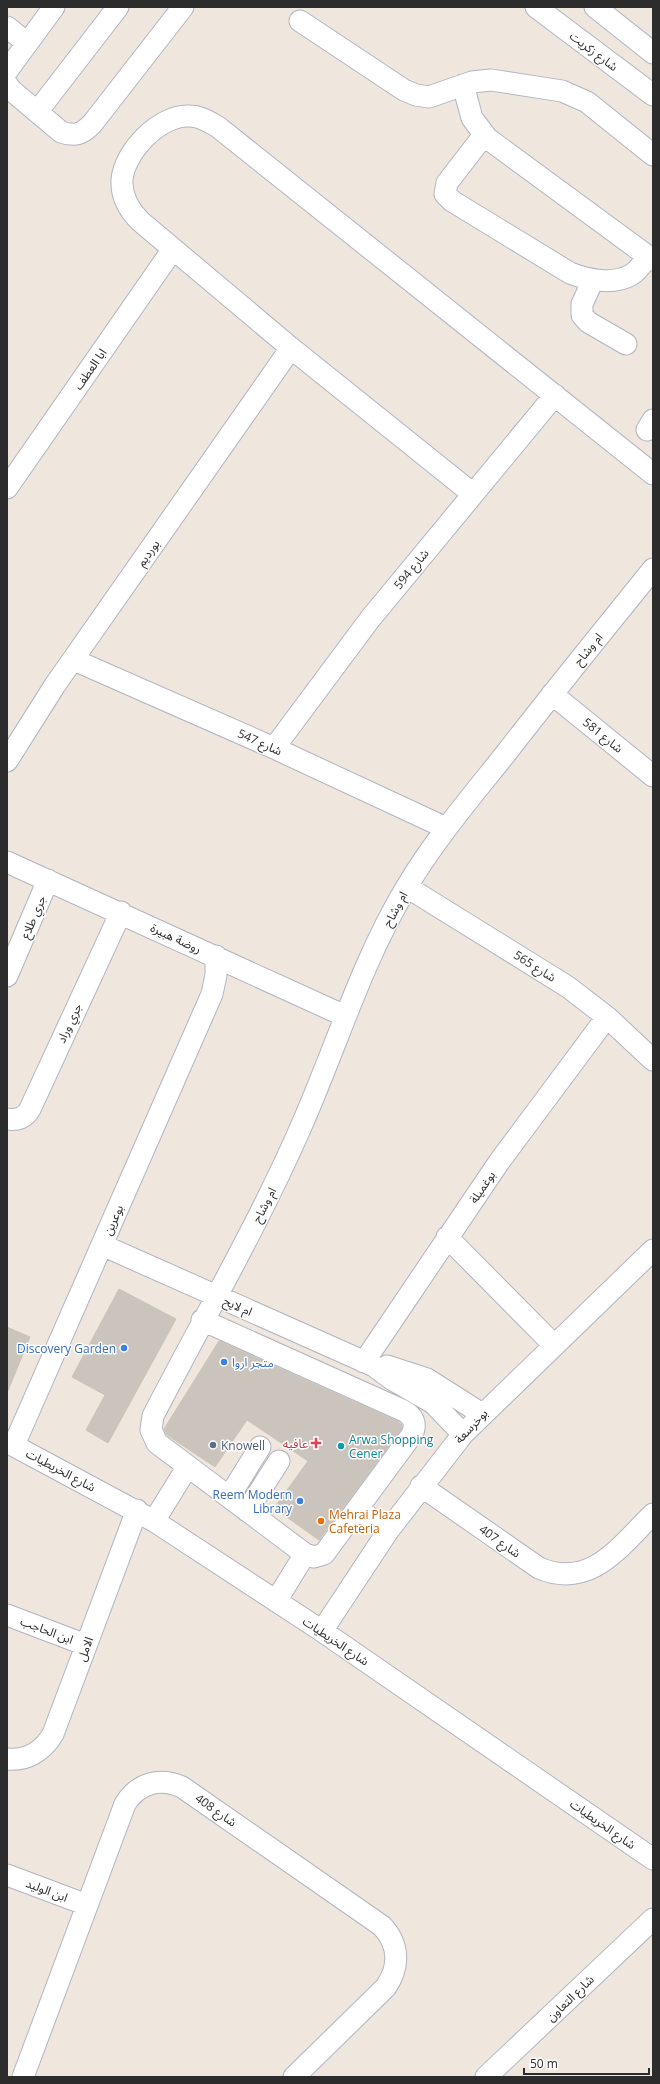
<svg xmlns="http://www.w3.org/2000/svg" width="660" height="2084" viewBox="0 0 660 2084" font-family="'Open Sans','Noto Sans Arabic',sans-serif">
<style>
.building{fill:#cac4bc;stroke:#cac4b6}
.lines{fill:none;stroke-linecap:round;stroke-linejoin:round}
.minor-casing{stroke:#b1b3c1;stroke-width:23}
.minor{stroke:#fff;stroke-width:21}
.shop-dot{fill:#3f7fe0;stroke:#fff;stroke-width:1.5}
.health-dot{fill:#e0444e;stroke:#fff;stroke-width:1.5}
.service-dot{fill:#5c6f8a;stroke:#fff;stroke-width:1.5}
.culture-dot{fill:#0f9aa8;stroke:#fff;stroke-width:1.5}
.food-dot{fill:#e8710a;stroke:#fff;stroke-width:1.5}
.labels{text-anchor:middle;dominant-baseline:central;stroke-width:3;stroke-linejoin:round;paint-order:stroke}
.street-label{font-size:12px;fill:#2c2c2c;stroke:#fff}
.shop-label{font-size:12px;fill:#366cbe;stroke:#fff;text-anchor:end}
.culture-label{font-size:12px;fill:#0d838f;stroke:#fff;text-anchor:start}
.health-label{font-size:12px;fill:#be3a42;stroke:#fff;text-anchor:end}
.service-label{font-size:12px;fill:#4e5e75;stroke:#fff;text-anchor:start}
.food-label{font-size:12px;fill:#c56008;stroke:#fff;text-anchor:start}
</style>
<rect width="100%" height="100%" fill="#efe7dd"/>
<path class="building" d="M119,1289L176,1319L108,1443L86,1430L105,1395L72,1377Z
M7,1327L30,1337L7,1393Z
M219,1341L397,1421L402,1425L401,1430L319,1540L274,1508L308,1461L247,1420L215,1467L167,1435L164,1429Z"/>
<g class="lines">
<g class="minor-casing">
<path id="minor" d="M536,7L653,95
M595,7L653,53
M300,21L404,90L416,95L429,97L472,82L491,80L562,91L587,102L653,155
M7,27L27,43
M7,71L54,7
M7,84L10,89L61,132C75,137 82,134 92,124L183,7
M463,85L472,118L487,138L653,260
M37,112L118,7
M484,135L447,183L445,194L452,201L570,273C588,280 613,285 631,275C638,271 643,263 648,256
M593,280L582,304V315L588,322L626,344
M647,430L653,420
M7,488L173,249
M473,494L291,348L140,221C129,210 121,197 122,180C124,152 160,114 190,116C201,116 209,122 218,127L653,474
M74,660L274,748L446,828
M552,694L653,776
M274,748L370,619L555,395
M7,761L55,685L291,348
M7,862L345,1016
M407,887L568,987L607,1017L653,1060
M7,976L48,880
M7,1119C17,1121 25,1118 30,1109L121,912
M447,1237L554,1345
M102,1245L374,1366L393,1380L433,1403L463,1434
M202,1320L402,1410C413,1415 418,1424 411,1436L324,1554L314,1557L305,1554L157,1443L151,1430L153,1416C202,1321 257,1227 300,1129C336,1048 361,963 406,888C435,839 472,796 507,752C555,690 604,630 653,569
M364,1362L499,1162L607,1017
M387,1366L427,1379L482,1414
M7,1442L154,1521L322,1631L653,1859
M14,1445L212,994L216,975V956
M421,1486L539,1568C591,1590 620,1546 653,1514
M229,1497L260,1447
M358,1509L388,1531
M247,1511L279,1461
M154,1521L188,1466
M276,1601L305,1554
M7,1615L86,1645
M322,1631L388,1531L463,1434L653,1250
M7,1759C27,1761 43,1751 53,1734L137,1510
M7,1875L87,1905
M23,2077L125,1804C138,1783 160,1777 182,1787L382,1926C399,1944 400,1966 386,1987L294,2077
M486,2077L653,1919"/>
</g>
<use href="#minor" class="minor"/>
</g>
<g class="shop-dot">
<circle cx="124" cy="1348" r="4"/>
<circle cx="224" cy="1362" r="4"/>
<circle cx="300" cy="1501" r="4"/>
</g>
<path class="health-dot" d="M314 1437h4v4h4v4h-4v4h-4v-4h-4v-4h4z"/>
<circle class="service-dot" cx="213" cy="1445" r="4"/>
<circle class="culture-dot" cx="341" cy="1446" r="4"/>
<circle class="food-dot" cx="321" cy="1521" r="4"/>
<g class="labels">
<g class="street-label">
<text transform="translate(594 51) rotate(37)">شارع زكريت</text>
<text transform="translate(90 369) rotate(-55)">ابا العطف</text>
<text transform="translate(148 553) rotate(-55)">بورديم</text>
<text transform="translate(411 569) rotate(-51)">شارع 594</text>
<text transform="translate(588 649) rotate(-51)">ام وشاح</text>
<text transform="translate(603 735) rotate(39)">شارع 581</text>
<text transform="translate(260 742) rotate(24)">شارع 547</text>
<text transform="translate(395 909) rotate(-62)">ام وشاح</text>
<text transform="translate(33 917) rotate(-67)">جري طلاع</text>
<text transform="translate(176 938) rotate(25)">روضة هبيرة</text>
<text transform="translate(535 966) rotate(32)">شارع 565</text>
<text transform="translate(69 1023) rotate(-65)">جري وراد</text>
<text transform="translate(482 1187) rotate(-56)">بوغميلة</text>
<text transform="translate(264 1205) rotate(-63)">ام وشاح</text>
<text transform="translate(113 1220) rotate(-66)">بوعرين</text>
<text transform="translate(238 1306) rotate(24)">ام لايح</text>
<text transform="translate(471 1426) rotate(-47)">بوخرسعة</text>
<text transform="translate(61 1470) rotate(28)">شارع الخريطيات</text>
<text transform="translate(500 1541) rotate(35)">شارع 407</text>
<text transform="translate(47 1630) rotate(21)">ابن الحاجب</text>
<text transform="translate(336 1641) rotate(34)">شارع الخريطيات</text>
<text transform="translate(85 1649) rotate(-70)">الامل</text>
<text transform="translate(216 1810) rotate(35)">شارع 408</text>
<text transform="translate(603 1824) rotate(35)">شارع الخريطيات</text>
<text transform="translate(47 1890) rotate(21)">ابن الوليد</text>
<text transform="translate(570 1998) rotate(-44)">شارع التعاون</text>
</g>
<g class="shop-label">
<text x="116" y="1348">Discovery Garden</text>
<text x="232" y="1362" text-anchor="start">متجر اروا</text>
<text x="292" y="1494">Reem Modern<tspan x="292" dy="14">Library</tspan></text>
</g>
<g class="culture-label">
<text x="349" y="1439">Arwa Shopping<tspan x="349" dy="14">Cener</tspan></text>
</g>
<g class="health-label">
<text x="308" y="1443">عافيه</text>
</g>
<g class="service-label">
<text x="221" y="1445">Knowell</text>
</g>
<g class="food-label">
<text x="329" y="1514">Mehrai Plaza<tspan x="329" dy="14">Cafeteria</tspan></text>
</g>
</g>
<rect width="660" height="2084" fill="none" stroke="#2c2c2c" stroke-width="16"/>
<path d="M524 2068v6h125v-6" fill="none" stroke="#2c2c2c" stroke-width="2"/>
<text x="530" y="2068" font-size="12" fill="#2c2c2c" stroke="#ffffff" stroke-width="3" paint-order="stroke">50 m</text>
</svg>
